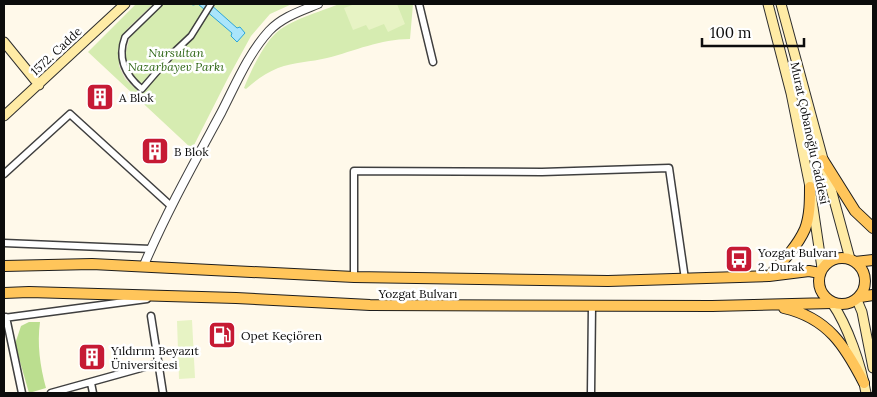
<svg xmlns="http://www.w3.org/2000/svg" width="877" height="397" viewBox="0 0 877 397" font-family="Lora,serif">
<style>
.green{fill:#d6ecb1}
.forest{fill:#bbde8f}
.pitch{fill:#e7f3c4}
.plaza{fill:#efe7d9}
.water{fill:#aae5fb;stroke:#2ca5d8}
.lines{fill:none;stroke-linecap:round;stroke-linejoin:round}
.pedestrian-casing{stroke:#3f3f3f;stroke-width:8}
.minor-casing{stroke:#3f3f3f;stroke-width:9}
.tertiary-casing{stroke:#3f3f3f;stroke-width:10}
.secondary-casing{stroke:#2e2e2e;stroke-width:11}
.primary-casing{stroke:#1d1d1d;stroke-width:12}
.pedestrian{stroke:#fff;stroke-width:5}
.minor{stroke:#fff;stroke-width:6}
.tertiary{stroke:#fff;stroke-width:8}
.secondary{stroke:#ffeba5;stroke-width:9}
.primary{stroke:#ffc55a;stroke-width:10}
.labels{text-anchor:middle;dominant-baseline:central;stroke-width:5;stroke-linejoin:round;paint-order:stroke}
.street-label{font-size:12px;fill:#0c0c0c;stroke:#fff}
.park-label{font-size:12px;font-style:italic;fill:#316818;stroke:#fff}
.poi-label{font-size:12px;fill:#0c0c0c;stroke:#fff;text-anchor:start}
</style>
<rect width="100%" height="100%" fill="#fff9ea"/>
<path class="green" d="M136,4H292L270,14L251,36L228,78L192,149L88,52Z
M339,4H413L410,39C380,39 355,51 327,58C311,62 294,62 278,68C266,73 256,80 246,89L244,88C250,73 263,45 275,34C289,20 320,12 339,4Z"/>
<path class="forest" d="M29,322H40C37,344 40,366 46,388L29,393L15,344L21,326Z"/>
<path class="pitch" d="M355,4H397L405,24L388,32L384,24L369,30L366,25L353,30L344,8Z
M192,320L195,378L179,379L177,321Z"/>
<path class="plaza" d="M153,4H163L130,37L125,56L127,66L134,78L142,84L172,50L189,34L207,4H216L207,14L199,30L191,40L176,54L141,94L125,79L119,66V45L127,29Z"/>
<path class="water" d="M191,4H210L237,28L240,27L245,33L237,42L231,36L232,33L198,4L193,5Z"/>
<g class="lines">
<g class="pedestrian-casing">
<path id="pedestrian" d="M159,4L125,37C117,58 125,75 142,89L174,52L191,36L211,4"/>
</g>
<g class="minor-casing">
<path id="minor" d="M419,4L433,62
M4,174L70,114L171,206
M4,243L151,249
M354,277V171L542,172L669,168L685,279
M151,316L163,393
M6,317L22,393
M4,318L147,299
M91,383L93,393
M51,393L159,363
M591,393L592,306"/>
</g>
<g class="tertiary-casing">
<path id="tertiary" d="M144,265C166,213 194,163 221,113C235,86 248,54 269,31C282,17 301,11 318,4"/>
</g>
<g class="secondary-casing">
<path id="secondary" d="M768,4L791,93L810,187L822,268
M781,4L850,259
M4,42L39,85
M4,116L125,4
M857,300L862,312L873,368
M832,303C848,326 861,365 866,393"/>
</g>
<g class="primary-casing">
<path id="primary" d="M823,160L855,211L873,228
M819 281a23 23 0 1 1 46 0a23 23 0 1 1-46 0Z
M855,262L873,260
M4,266L92,264L354,277L608,281L769,276L809,271L820,273
M769,276C782,262 797,247 805,229C810,216 810,201 810,187
M4,293L29,292L236,298L370,305L712,306L832,303
M860,297L873,295
M784,308C828,318 845,346 864,383"/>
</g>
<use href="#pedestrian" class="pedestrian"/>
<use href="#minor" class="minor"/>
<use href="#tertiary" class="tertiary"/>
<use href="#secondary" class="secondary"/>
<use href="#primary" class="primary"/>
</g>
<defs>
<g id="building-square" transform="scale(1.4375)"><rect x="-9" y="-9" width="18" height="18" rx="4" fill="#c61a34" stroke="#fff"/><path d="M-4-6H4V6H1V3H-1V6H-4ZM-2.5-4.3h1.7v1.8h-1.7ZM.8-4.3h1.7v1.8H.8ZM-2.5-1h1.7V.8h-1.7ZM.8-1h1.7V.8H.8Z" fill="#fff"/></g>
<g id="bus-square" transform="scale(1.4375)"><rect x="-9" y="-9" width="18" height="18" rx="4" fill="#c61a34" stroke="#fff"/><path d="M-5-6H5V4H4V6H2V4H-2V6H-4V4H-5ZM-3.5-4V0h7V-4ZM-3.5 1.2v1.5H-2V1.2ZM2 1.2v1.5H3.5V1.2Z" fill="#fff"/></g>
<g id="fuel-square" transform="scale(1.4375)"><rect x="-9" y="-9" width="18" height="18" rx="4" fill="#c61a34" stroke="#fff"/><path d="M-5.5-6h7V0h2V4h1.3V-2.5L3-4.5l.8-.8L6-3V5H2.5V1h-1V6h-7ZM-4.2-4.7v3.2H.2V-4.7Z" fill="#fff"/></g>
</defs>
<g fill-rule="evenodd">
<use href="#building-square" x="100" y="97"/>
<use href="#building-square" x="155" y="151"/>
<use href="#bus-square" x="739" y="259"/>
<use href="#fuel-square" x="222" y="335"/>
<use href="#building-square" x="92" y="357"/>
</g>
<g class="labels">
<g class="street-label">
<text transform="translate(56 51) rotate(-43)">1572. Cadde</text>
<text transform="translate(810 133) rotate(78)">Murat Çobanoğlu Caddesi</text>
<text x="418" y="293">Yozgat Bulvarı</text>
</g>
<g class="park-label">
<text x="176" y="52">Nursultan<tspan x="176" dy="14">Nazarbayev Parkı</tspan></text>
</g>
<g class="poi-label">
<text x="119" y="97">A Blok</text>
<text x="174" y="151">B Blok</text>
<text x="758" y="252">Yozgat Bulvarı<tspan x="758" dy="14">2. Durak</tspan></text>
<text x="241" y="335">Opet Keçiören</text>
<text x="111" y="350">Yıldırım Beyazıt<tspan x="111" dy="14">Üniversitesi</tspan></text>
</g>
</g>
<rect width="877" height="397" fill="none" stroke="#0c0c0c" stroke-width="10"/>
<path d="M702 38v8h102v-8" fill="none" stroke="#0c0c0c" stroke-width="2.5"/>
<text x="710" y="38" font-size="15" fill="#0c0c0c" stroke="#ffffff" stroke-width="4" paint-order="stroke">100 m</text>
</svg>
